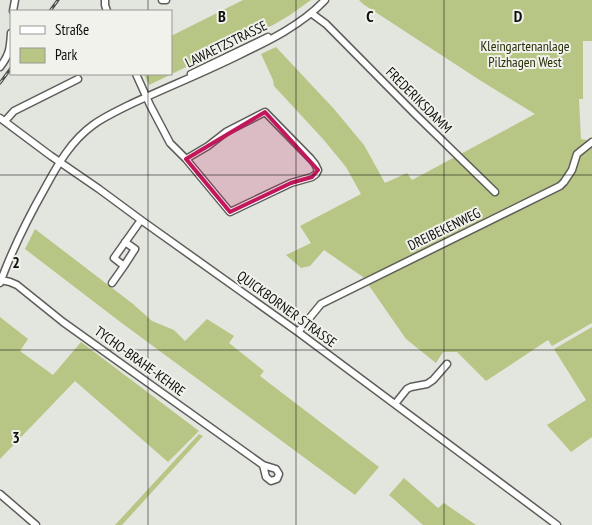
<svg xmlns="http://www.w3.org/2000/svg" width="592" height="525" viewBox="0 0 592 525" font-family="'PT Sans Narrow',sans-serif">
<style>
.green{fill:#b7c684}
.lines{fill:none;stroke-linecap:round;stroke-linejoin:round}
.minor-casing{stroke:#5d5e5a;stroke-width:9}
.minor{stroke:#fff;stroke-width:6}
.rail-casing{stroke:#4b4d49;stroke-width:3}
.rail{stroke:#f1f2ec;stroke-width:1;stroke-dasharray:4;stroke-linecap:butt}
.marked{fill:#c2185b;fill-opacity:0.2;stroke:#c2185b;stroke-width:4;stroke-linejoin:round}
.grid{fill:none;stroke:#0f100e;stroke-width:1;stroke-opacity:0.55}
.labels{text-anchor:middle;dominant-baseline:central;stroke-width:4;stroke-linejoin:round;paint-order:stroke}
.street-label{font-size:14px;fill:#0f100e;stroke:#f1f2ec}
.park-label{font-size:14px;fill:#282f08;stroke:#f1f2ec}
.grid-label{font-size:16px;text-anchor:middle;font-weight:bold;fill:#0f100e;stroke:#f1f2ec;stroke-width:4;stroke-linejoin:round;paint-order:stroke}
</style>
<rect width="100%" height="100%" fill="#e3e5df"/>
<path class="green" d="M243,0H311L290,15L273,25L149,85L144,74H171V36Z
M359,0H592V41H583V99H579L581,139L592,141V323L552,346L548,340L486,381L457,352H443L436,363L406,339L363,277L324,250L310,266L301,268L286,255L311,243L300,226L361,194L346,167L323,139L274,86L273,80L261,54L276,47L334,109L364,145L385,183L407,173L412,180L535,114L478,79L363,4Z
M35,229L133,304L152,321L174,330L185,341L207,319L234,336L229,343L264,371L260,376L379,467L355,495L119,321L25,249Z
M0,317L28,339L20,351L53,375L81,342L199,431L168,462L75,381L0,459Z
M592,327V437L571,452L547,425L586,400L554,349Z
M199,434L203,436L122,525H115Z
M404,478L438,508L444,503L476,525H423L389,495Z"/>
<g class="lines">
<g class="minor-casing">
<path id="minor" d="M105,0V5L107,11
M162,0H166
M13,11L15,0
M311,13L326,24L415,114L495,192
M0,67C10,54 10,48 11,33
M136,74L150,105L170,143L186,159L230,212L291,183L312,177L316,174L318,170L315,164L311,159L265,112L226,132L208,146L186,159
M191,74L268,37
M0,118L51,156L99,189L141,220L298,332L557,525
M5,121L14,111L78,79
M124,266L135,249L125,242
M1,280L10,282L17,285L63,322L263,465L276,469L279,474L277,479L271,481L266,477L263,465
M0,283C12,250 28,218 45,188C58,164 71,141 93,125C104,117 117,111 129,105C163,89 198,75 233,58C264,43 301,26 325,0
M112,283L124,266L114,258L141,220
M298,332L321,304L560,186L564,182L572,170L577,154L592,142
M395,404L407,389L411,387L427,384L433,380L447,364
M0,494L36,525"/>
</g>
<use href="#minor" class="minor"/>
<g class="rail-casing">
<path id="rail" d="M50,11L58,0
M0,83L11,68"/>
</g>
<use href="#rail" class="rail"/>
</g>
<path class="marked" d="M265,112L318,170L312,177L291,183L230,212L186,159Z"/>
<path class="grid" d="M148,0V11M296,0V525M444,0V525M148,74V525M0,175H592M0,350H592"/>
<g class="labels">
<g class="street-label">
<text transform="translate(226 44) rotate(-26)">LAWAETZSTRASSE</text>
<text transform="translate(419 100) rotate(45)">FREDERIKSDAMM</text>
<text transform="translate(444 229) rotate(-26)">DREIBEKENWEG</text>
<text transform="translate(287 309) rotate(36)">QUICKBORNER STRASSE</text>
<text transform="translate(140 361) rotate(36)">TYCHO-BRAHE-KEHRE</text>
</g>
<g class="park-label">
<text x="525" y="46">Kleingartenanlage<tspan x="525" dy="16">Pilzhagen West</tspan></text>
</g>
</g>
<g class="grid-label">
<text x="222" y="22">B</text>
<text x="370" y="22">C</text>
<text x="518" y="22">D</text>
<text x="16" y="268">2</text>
<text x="16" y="443">3</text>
</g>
<rect x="10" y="10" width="162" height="65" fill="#f1f2ec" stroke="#979893"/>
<rect x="20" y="26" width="25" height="8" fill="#ffffff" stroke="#979893"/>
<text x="55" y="35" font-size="15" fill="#0f100e">Straße</text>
<rect x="20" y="48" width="25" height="15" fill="#b7c684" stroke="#979893"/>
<text x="55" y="60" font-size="15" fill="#0f100e">Park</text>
</svg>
